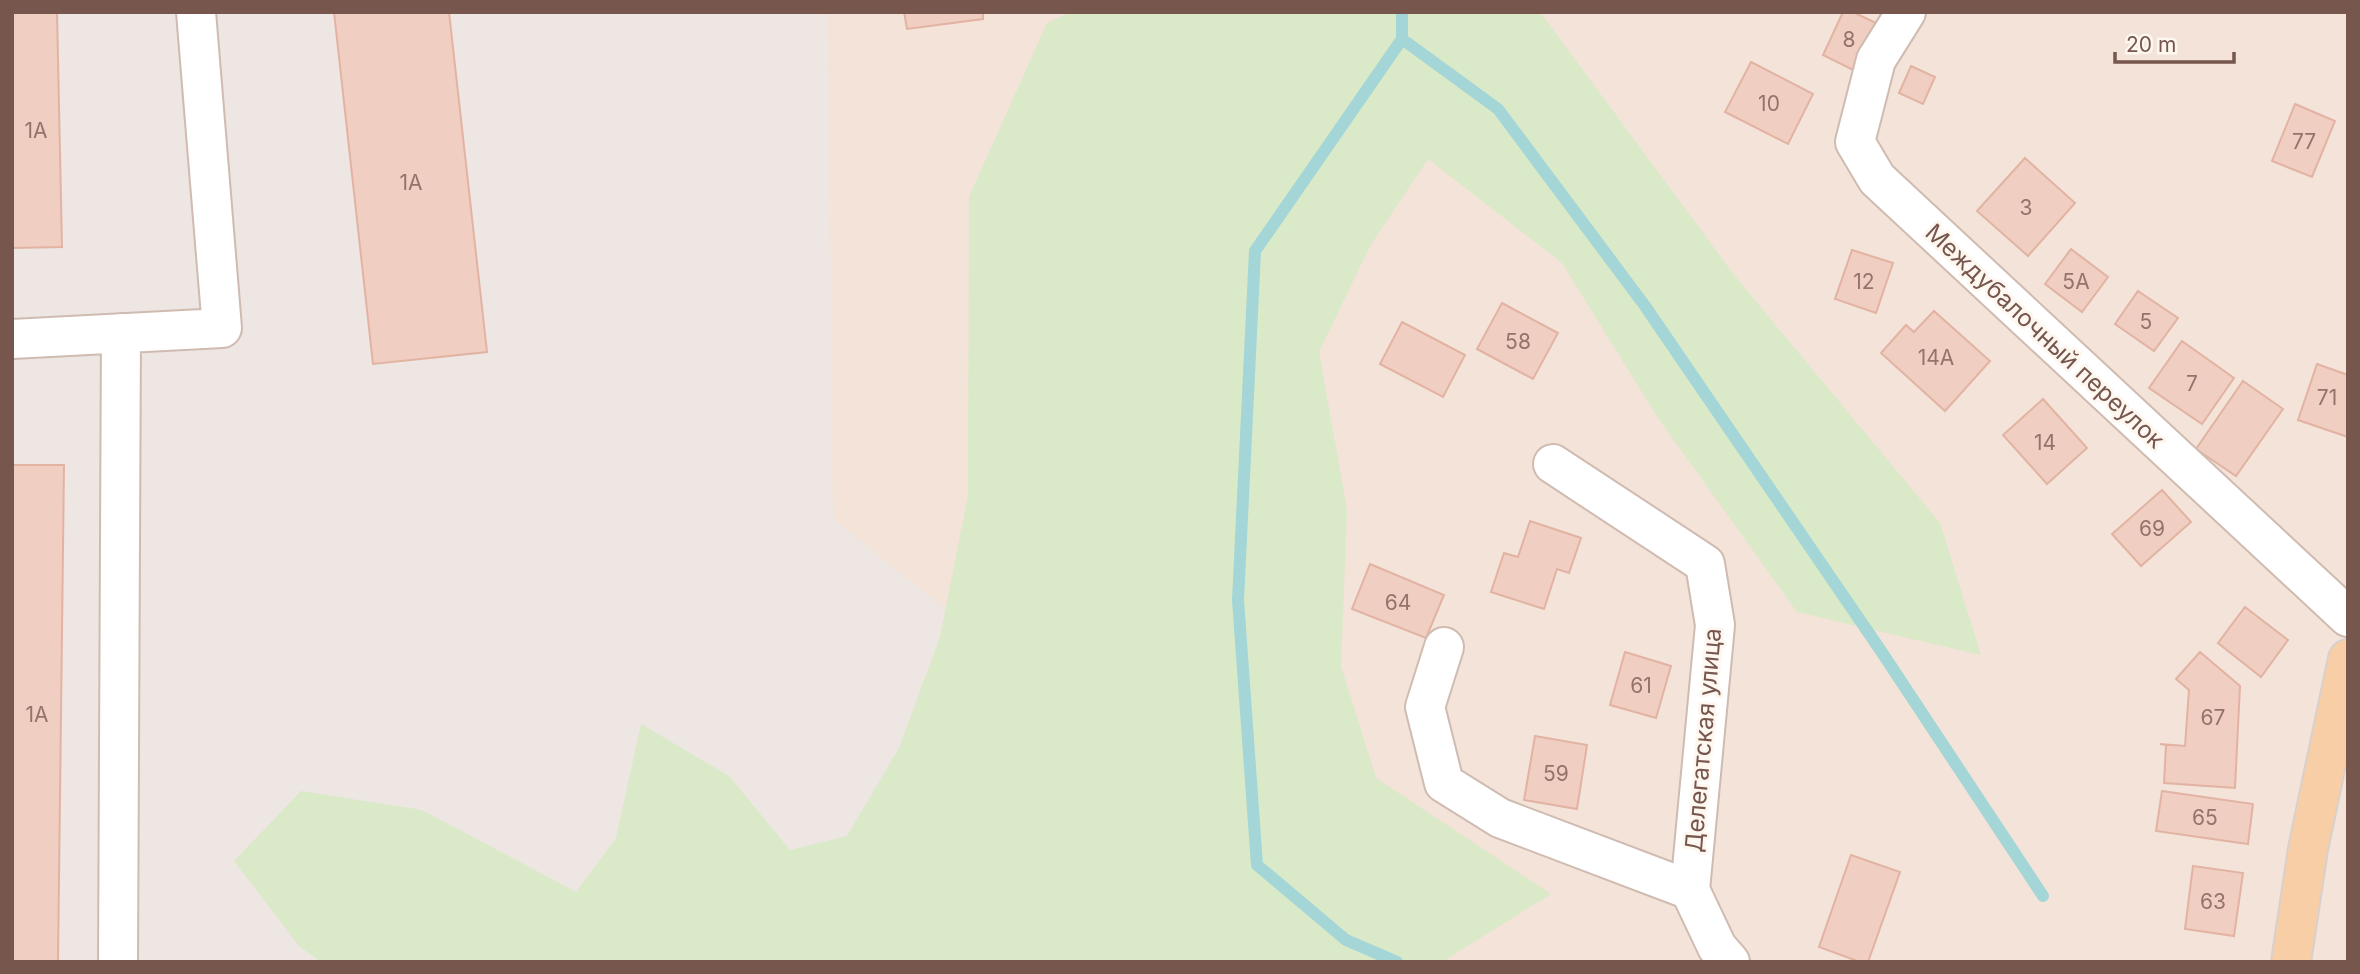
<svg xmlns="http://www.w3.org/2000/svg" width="2360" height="974" viewBox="0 0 2360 974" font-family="Inter,sans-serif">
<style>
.residential{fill:#f3e3d8}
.industrial{fill:#ede6e2}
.green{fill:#dae9c8}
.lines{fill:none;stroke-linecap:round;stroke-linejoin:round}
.stream{stroke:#a4d5d7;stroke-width:12}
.building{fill:#f0cec2;stroke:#e2b3a3;stroke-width:2}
.minor-casing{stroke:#d0bbb1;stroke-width:42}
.major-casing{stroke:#d9d0cd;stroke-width:42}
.minor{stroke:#fff;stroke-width:38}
.major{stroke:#f7cea5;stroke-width:38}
.labels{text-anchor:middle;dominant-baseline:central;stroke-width:6;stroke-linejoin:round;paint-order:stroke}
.number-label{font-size:21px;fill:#94746a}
.street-label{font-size:24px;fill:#76564d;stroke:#fef7f0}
</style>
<rect width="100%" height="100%" fill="#fcf2e9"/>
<path class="residential" d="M12,12H2348V962H12Z"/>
<path class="industrial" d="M12,12H828L833,519L1383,962H12Z"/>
<path class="green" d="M1071,12H1540L1734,275L1940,523L1981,655L1797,612L1658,418L1562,263L1428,159L1370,246L1319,352L1347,510L1341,666L1376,778L1551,894L1442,962H321L299,946L234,861L301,791L422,810L576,892L616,838L641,724L729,776L790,850L847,836L899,748L940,637L968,495L969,197L1047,23Z"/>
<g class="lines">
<path class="stream" d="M1402,12V39L1498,109L1645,306L1881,651L2043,896
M1397,962L1346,940L1257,865L1238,600L1255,251L1402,39"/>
</g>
<path class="building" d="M12,12H57L62,247L12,248Z
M334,12H449L487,352L373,364Z
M904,12H983V19L907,29Z
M1843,12H1853L1876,23L1853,70L1823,55Z
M1751,62L1813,94L1788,144L1725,112Z
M1911,66L1935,77L1923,104L1899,93Z
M2295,104L2335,121L2312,177L2272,161Z
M2025,158L2075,203L2028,256L1977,211Z
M2071,249L2108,277L2082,312L2045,284Z
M1852,250L1893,263L1876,313L1835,299Z
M2138,291L2178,318L2154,351L2115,324Z
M1502,303L1558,333L1533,379L1477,349Z
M1934,311L1990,361L1945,411L1881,353L1906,325L1914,332Z
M1402,322L1465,355L1443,397L1380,364Z
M2182,341L2234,378L2202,424L2149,388Z
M2317,364L2348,375V437L2298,420Z
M2243,381L2283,409L2236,476L2196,449Z
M2043,399L2087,448L2047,484L2003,435Z
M12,465H64L58,962H12Z
M2162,490L2191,522L2141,566L2112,534Z
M1530,521L1581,538L1569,573L1557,569L1544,609L1491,592L1504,553L1518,557Z
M1370,564L1444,595L1426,638L1352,609Z
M2245,607L2288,640L2261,677L2218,643Z
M1625,652L1671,666L1656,718L1610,705Z
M2200,652L2240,686L2235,788L2164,783L2166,745L2160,744L2185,746L2189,690L2176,679Z
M1535,736L1587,745L1577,809L1524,800Z
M2162,791L2253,804L2248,844L2156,831Z
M1851,855L1900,872L1868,962H1860L1819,947Z
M2193,866L2243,873L2234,936L2185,929Z"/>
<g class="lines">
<g class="minor-casing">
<path id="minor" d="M1906,12L1876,60L1855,142L1877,179L2348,617
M12,339L222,328L196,12
M1553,464L1705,564L1715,625L1690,890L1717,947L1730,962
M1444,647L1425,707L1444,783L1500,818L1690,890
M118,962L121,333"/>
</g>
<g class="major-casing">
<path id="major" d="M2291,962L2308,849L2348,659"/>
</g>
<use href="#minor" class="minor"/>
<use href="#major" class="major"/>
</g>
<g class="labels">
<g class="number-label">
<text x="1849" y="39">8</text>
<text x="1769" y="103">10</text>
<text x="36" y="130">1А</text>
<text x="2304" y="141">77</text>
<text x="411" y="182">1А</text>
<text x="2026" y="207">3</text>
<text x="1864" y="281">12</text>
<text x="2076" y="281">5А</text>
<text x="2146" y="321">5</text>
<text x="1518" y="341">58</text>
<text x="1936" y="357">14А</text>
<text x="2192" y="383">7</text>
<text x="2327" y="397">71</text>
<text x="2045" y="442">14</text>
<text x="2152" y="528">69</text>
<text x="1398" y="602">64</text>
<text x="1641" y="685">61</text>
<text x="37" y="714">1А</text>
<text x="2213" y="717">67</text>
<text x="1556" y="773">59</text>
<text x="2205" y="817">65</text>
<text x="2213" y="901">63</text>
</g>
<g class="street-label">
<text transform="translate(2045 336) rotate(43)">Междубалочный переулок</text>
<text transform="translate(1703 740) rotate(-85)">Делегатская улица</text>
</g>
</g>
<rect width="2360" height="974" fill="none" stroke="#76564d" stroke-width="28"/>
<path d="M2115 52v10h119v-10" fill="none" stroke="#76564d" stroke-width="3.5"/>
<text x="2126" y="52" font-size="21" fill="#76564d" stroke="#fef7f0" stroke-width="5" paint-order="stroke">20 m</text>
</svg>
